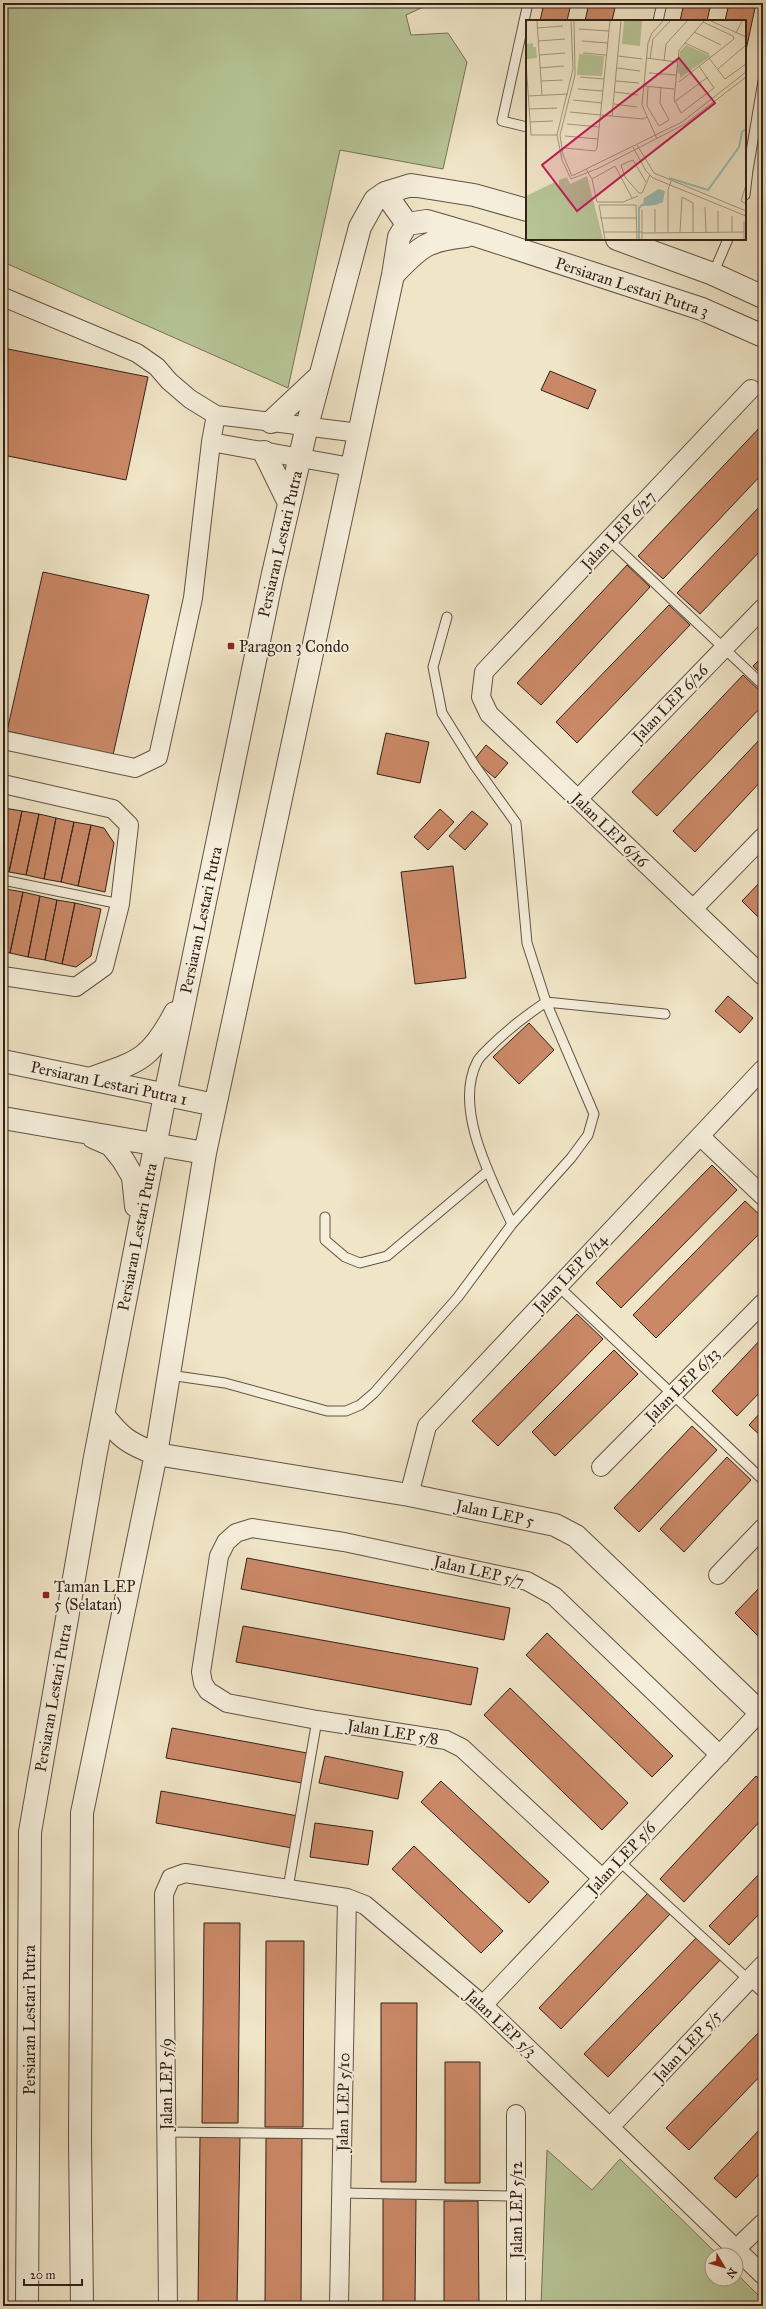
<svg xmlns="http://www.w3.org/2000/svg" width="766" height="2309" viewBox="0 0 766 2309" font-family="'IM FELL Great Primer',serif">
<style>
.green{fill:#b7c597;stroke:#747358}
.building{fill:#ca8867;stroke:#322118}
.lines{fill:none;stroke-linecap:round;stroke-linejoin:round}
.service-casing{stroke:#625244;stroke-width:11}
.minor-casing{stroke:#625244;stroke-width:20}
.tertiary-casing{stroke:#625244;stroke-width:24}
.service{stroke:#f5eedb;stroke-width:9}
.minor{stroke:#f5eedb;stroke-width:18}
.tertiary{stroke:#f5eedb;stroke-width:22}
.poi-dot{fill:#8f2418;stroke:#f5eedb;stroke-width:1.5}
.labels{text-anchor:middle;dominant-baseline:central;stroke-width:4;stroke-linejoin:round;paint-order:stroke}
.street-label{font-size:16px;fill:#322118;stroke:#f5eedb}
.poi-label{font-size:16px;fill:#322118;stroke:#f5eedb;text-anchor:start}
.inset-river{fill:none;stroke:#9abfb7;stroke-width:2}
.inset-road{fill:none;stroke:#a49781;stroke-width:1}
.view{fill:#c2185b;fill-opacity:0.15;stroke:#c2185b;stroke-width:2}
.inset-edge{fill:none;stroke:#322118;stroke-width:2}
</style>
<rect width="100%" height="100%" fill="#f0e5c7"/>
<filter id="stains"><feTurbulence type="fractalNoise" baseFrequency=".005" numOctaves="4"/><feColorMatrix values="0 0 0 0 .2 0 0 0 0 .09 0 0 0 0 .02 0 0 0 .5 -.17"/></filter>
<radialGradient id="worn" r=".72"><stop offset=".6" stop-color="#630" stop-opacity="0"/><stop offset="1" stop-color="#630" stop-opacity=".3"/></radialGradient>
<path class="green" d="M3,3H432L406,15L411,35L448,33L467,62L443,169L340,150L288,388L3,262Z
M547,2150L592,2190L620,2159L718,2255H712V2279H736V2273L763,2300V2306H541Z"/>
<path class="building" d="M544,3H571L567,21H540Z
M589,3H616L612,21H585Z
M684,3H711L707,21H680Z
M729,3H756L745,55V21H725Z
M3,348L148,377L126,480L3,455Z
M550,371L596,390L588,409L541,390Z
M763,424V473L663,579L638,556Z
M763,503V548L700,614L677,593Z
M627,565L650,587L541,705L517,683Z
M43,572L149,595L113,755L7,731Z
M669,605L690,625L577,743L556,722Z
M763,656V676L753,666Z
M743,675L763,694V705L657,816L632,792Z
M386,733L429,742L420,783L377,774Z
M763,736V779L695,852L673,831Z
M486,745L508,763L495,778L474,760Z
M4,808L22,811L9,872L3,870Z
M440,809L454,822L428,850L414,837Z
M22,811L39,814L26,875L9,872Z
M472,811L488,824L465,850L449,836Z
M39,814L56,818L44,879L26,875Z
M56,818L74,822L61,882L44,879Z
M74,822L91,825L78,886L61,882Z
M91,825L104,828L114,843L105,892L78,886Z
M453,866L466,978L415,984L401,872Z
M763,879V922L742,901Z
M5,889L23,892L10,953L3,952V901Z
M23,892L40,896L28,957L10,953Z
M40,896L57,900L45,960L28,957Z
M57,900L75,903L62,964L45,960Z
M75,903L101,909L91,956L76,967L62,964Z
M728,996L753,1018L740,1033L715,1011Z
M529,1023L554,1050L519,1084L493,1057Z
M712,1165L737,1190L621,1308L596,1283Z
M745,1201L763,1218V1230L656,1338L633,1315Z
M577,1314L603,1339L498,1446L472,1421Z
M763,1337V1389L737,1416L712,1391Z
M614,1350L638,1374L555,1456L532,1432Z
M763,1410V1438L749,1425Z
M692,1426L717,1450L639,1532L614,1508Z
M727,1457L751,1480L684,1552L660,1529Z
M247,1558L510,1608L504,1640L241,1589Z
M763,1584V1630L758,1636L735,1613Z
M243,1626L478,1668L471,1705L236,1662Z
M547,1633L673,1756L652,1777L526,1655Z
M510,1688L628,1803L602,1830L484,1715Z
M172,1728L307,1753L302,1783L166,1758Z
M325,1756L403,1772L398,1799L319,1783Z
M756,1776L763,1783V1818L684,1902L660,1879Z
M441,1781L549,1882L529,1903L421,1802Z
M161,1791L298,1816L292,1848L156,1823Z
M315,1823L373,1831L368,1865L310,1857Z
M414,1846L503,1931L481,1953L392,1869Z
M763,1870V1910L729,1945L709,1926Z
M649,1892L671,1913L561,2029L539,2008Z
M204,1923H240L238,2123H202Z
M699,1935L722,1958L608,2077L584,2054Z
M266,1941H304L303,2127H265Z
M381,2003H417L416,2182H381Z
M763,2028V2073L689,2150L666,2128Z
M445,2062H480V2183H445Z
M763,2126V2170L736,2198L714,2178Z
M200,2137H240L237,2306H198Z
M266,2138H302L301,2306H265Z
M383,2197H416L415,2306H383Z
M444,2201H478L479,2306H444Z"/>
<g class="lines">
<g class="service-casing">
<path id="service" d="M658,21L662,3
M527,127L502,121L528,3
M745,170H748L763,81
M745,195L748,170
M713,274L728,239
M609,540L763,685
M3,880L120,904
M325,1217V1240L345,1257L360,1263L387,1256L488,1171
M512,1224C492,1180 453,1109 477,1062C479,1057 485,1052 489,1048C507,1030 525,1016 546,1002L665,1014
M558,1286L763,1480
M169,1375L225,1383L327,1411H346L360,1405L374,1393L458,1297L512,1224L571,1158L588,1135L594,1114L546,1002L527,943L516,823L475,766L442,713L433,667L447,617
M619,1861L763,1993
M288,1888L317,1720
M166,2132L342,2134
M341,2193L516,2196"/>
</g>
<g class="minor-casing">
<path id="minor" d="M3,297L137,353L157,367L169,381L190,399L216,415L359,433
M751,389L484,672L481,697L489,714L763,976
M211,442L351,467
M3,740L135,768L158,757L193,598L211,442L216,415
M3,784L113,809L129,825L120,904L104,967L76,987L3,976
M578,799L763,608
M693,909L763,837
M700,1136L763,1196
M601,1467L763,1303
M409,1495L427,1426L763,1069
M718,1575L763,1528
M602,1878L462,1748L446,1740L317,1720L227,1703L208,1691L203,1683L201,1672L219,1556L226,1542L236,1533L252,1528L344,1542L527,1581L554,1596L720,1755
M483,2005L760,1712
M516,2114V2306
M611,2126L763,1965
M737,2248L763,2223
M168,2306L164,1894L171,1878L185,1873L347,1898L365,1905L483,2005L763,2275
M339,2306L347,1898"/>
</g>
<g class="tertiary-casing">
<path id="tertiary" d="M385,193L407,224
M407,224L427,221L475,235L702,309L763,336
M617,239L713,274L763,297
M393,275C420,247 426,240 466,236
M271,422L320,376
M264,452L289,503
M3,1061L215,1105
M89,1079C137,1062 150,1061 175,1013
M3,1118L205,1153
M93,1137L111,1145L123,1160L133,1177L136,1206
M103,1415C121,1438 128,1443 156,1454L409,1495L555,1525L576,1536L763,1715
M27,2306L30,1832L95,1457L165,1095L272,578L307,426L360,227L375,200L385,193L411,185L474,195L527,210
M82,2306L80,2140L82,1813L156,1454L205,1153L393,275L399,237L407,224"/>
</g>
<use href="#service" class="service"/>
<use href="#minor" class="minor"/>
<use href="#tertiary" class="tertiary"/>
</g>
<g class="poi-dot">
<rect x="227" y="642" width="8" height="8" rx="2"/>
<rect x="42" y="1591" width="8" height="8" rx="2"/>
</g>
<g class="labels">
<g class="street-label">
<text transform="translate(632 287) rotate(18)">Persiaran Lestari Putra 3</text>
<text transform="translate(618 530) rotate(-47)">Jalan LEP 6/27</text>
<text transform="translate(280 544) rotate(-77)">Persiaran Lestari Putra</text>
<text transform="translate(670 703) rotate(-46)">Jalan LEP 6/26</text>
<text transform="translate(610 830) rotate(44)">Jalan LEP 6/16</text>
<text transform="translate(201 920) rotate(-78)">Persiaran Lestari Putra</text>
<text transform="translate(109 1083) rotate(12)">Persiaran Lestari Putra 1</text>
<text transform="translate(137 1237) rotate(-79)">Persiaran Lestari Putra</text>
<text transform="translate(570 1273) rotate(-47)">Jalan LEP 6/14</text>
<text transform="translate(682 1385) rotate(-45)">Jalan LEP 6/13</text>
<text transform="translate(495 1513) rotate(12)">Jalan LEP 5</text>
<text transform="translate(479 1571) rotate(13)">Jalan LEP 5/7</text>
<text transform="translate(53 1698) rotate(-80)">Persiaran Lestari Putra</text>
<text transform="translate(393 1732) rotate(9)">Jalan LEP 5/8</text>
<text transform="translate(621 1858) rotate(-47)">Jalan LEP 5/6</text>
<text transform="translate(29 2020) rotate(-90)">Persiaran Lestari Putra</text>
<text transform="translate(501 2023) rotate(43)">Jalan LEP 5/3</text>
<text transform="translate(687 2046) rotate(-47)">Jalan LEP 5/5</text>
<text transform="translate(166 2084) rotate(-90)">Jalan LEP 5/9</text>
<text transform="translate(343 2102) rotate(-89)">Jalan LEP 5/10</text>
<text transform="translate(516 2210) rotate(-90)">Jalan LEP 5/12</text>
</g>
<g class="poi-label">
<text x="239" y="646">Paragon 3 Condo</text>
<text x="54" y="1586">Taman LEP<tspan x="54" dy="18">5 (Selatan)</tspan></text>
</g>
</g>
<g transform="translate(526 20)">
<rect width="220" height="220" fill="#f0e5c7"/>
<path d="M98,1H116L114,26L96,24ZM7,23V27H10L11,38L1,39L0,24ZM160,25L185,36L154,58V54L151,53L154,31ZM53,34L78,36L76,56L51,55ZM61,156L77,219H0V176L29,162L33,166V160L41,157L44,164Z" fill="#b7c597"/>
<path d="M133,169L139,171L137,182L130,185L117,186L118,178Z" fill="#9abfb7"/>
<path class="inset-river" d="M143,158L182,170L213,127L216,112L220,109M113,219V188L117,184"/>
<path class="inset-road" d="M11,1L16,75M185,1L220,17M11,8L37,6M53,9L83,11M168,12L195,25M210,13L216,1M12,21L39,19M56,21L82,23M159,23L183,34M57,33L80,35M13,35L39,33M92,36L116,39M120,38L151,42M183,38L199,59L220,44M124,39L127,19L144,1M138,41L140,24L161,1M0,42L5,115H31M173,46L188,68L155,93L148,79L153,30L178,1M14,48L38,46M91,48L114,51M192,49L220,25M123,53L150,55M54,57L78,59M15,61L37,60M90,61L113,63M153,62L208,19L207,16L177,2M118,66L148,69M122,66L121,86L133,106L143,100L134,83L135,67M52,69L77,71M89,72L112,75M2,76L42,74M47,80L76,83M148,82L182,57M88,84L111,87M3,89L31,88M44,92L117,99L121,97M86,96L95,1M4,102L27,101M41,104L73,107M39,116L72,119M131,119L116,85L122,23L126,13L137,1M111,125L128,153L220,191M107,127L120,151L127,158L220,196M39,128L69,131L71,128L84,1M60,149L66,159L71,182H97L112,176M46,156L156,102L220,52M46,156L37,135L34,115L49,55L48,1M45,159L73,148L159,104L220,57M45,159L36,140L31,115L47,49L45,1M66,159L89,146L106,178M120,162L107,140L95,145L99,157L113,173H116L124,155M220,165L215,181L220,184M179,187L180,212M116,190V219M206,196V212M74,198H111M218,201V219M77,212H116M129,212V189M142,212V170L145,161M154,212L156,177L167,183V212M192,212V191M116,213L218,212M79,219L73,185H110L111,219"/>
<path class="view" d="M153,38L189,83L51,191L16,145Z"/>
<rect width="220" height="220" class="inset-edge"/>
</g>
<rect width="766" height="2309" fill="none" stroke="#f0e5c7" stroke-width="16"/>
<rect x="4" y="4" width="758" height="2301" fill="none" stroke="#322118" stroke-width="2"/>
<rect x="8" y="8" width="750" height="2293" fill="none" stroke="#322118"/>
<g transform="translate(724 2267) rotate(128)"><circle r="19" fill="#f5eedb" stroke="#a79c8d"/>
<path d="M0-3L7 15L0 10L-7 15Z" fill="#8f2418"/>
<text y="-6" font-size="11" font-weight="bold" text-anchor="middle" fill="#322118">N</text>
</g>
<path d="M24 2279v6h58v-6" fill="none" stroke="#322118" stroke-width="2"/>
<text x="30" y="2279" font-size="12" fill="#322118" stroke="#f5eedb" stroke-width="3" paint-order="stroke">20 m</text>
<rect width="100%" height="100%" filter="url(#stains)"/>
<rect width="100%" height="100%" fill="url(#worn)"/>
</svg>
